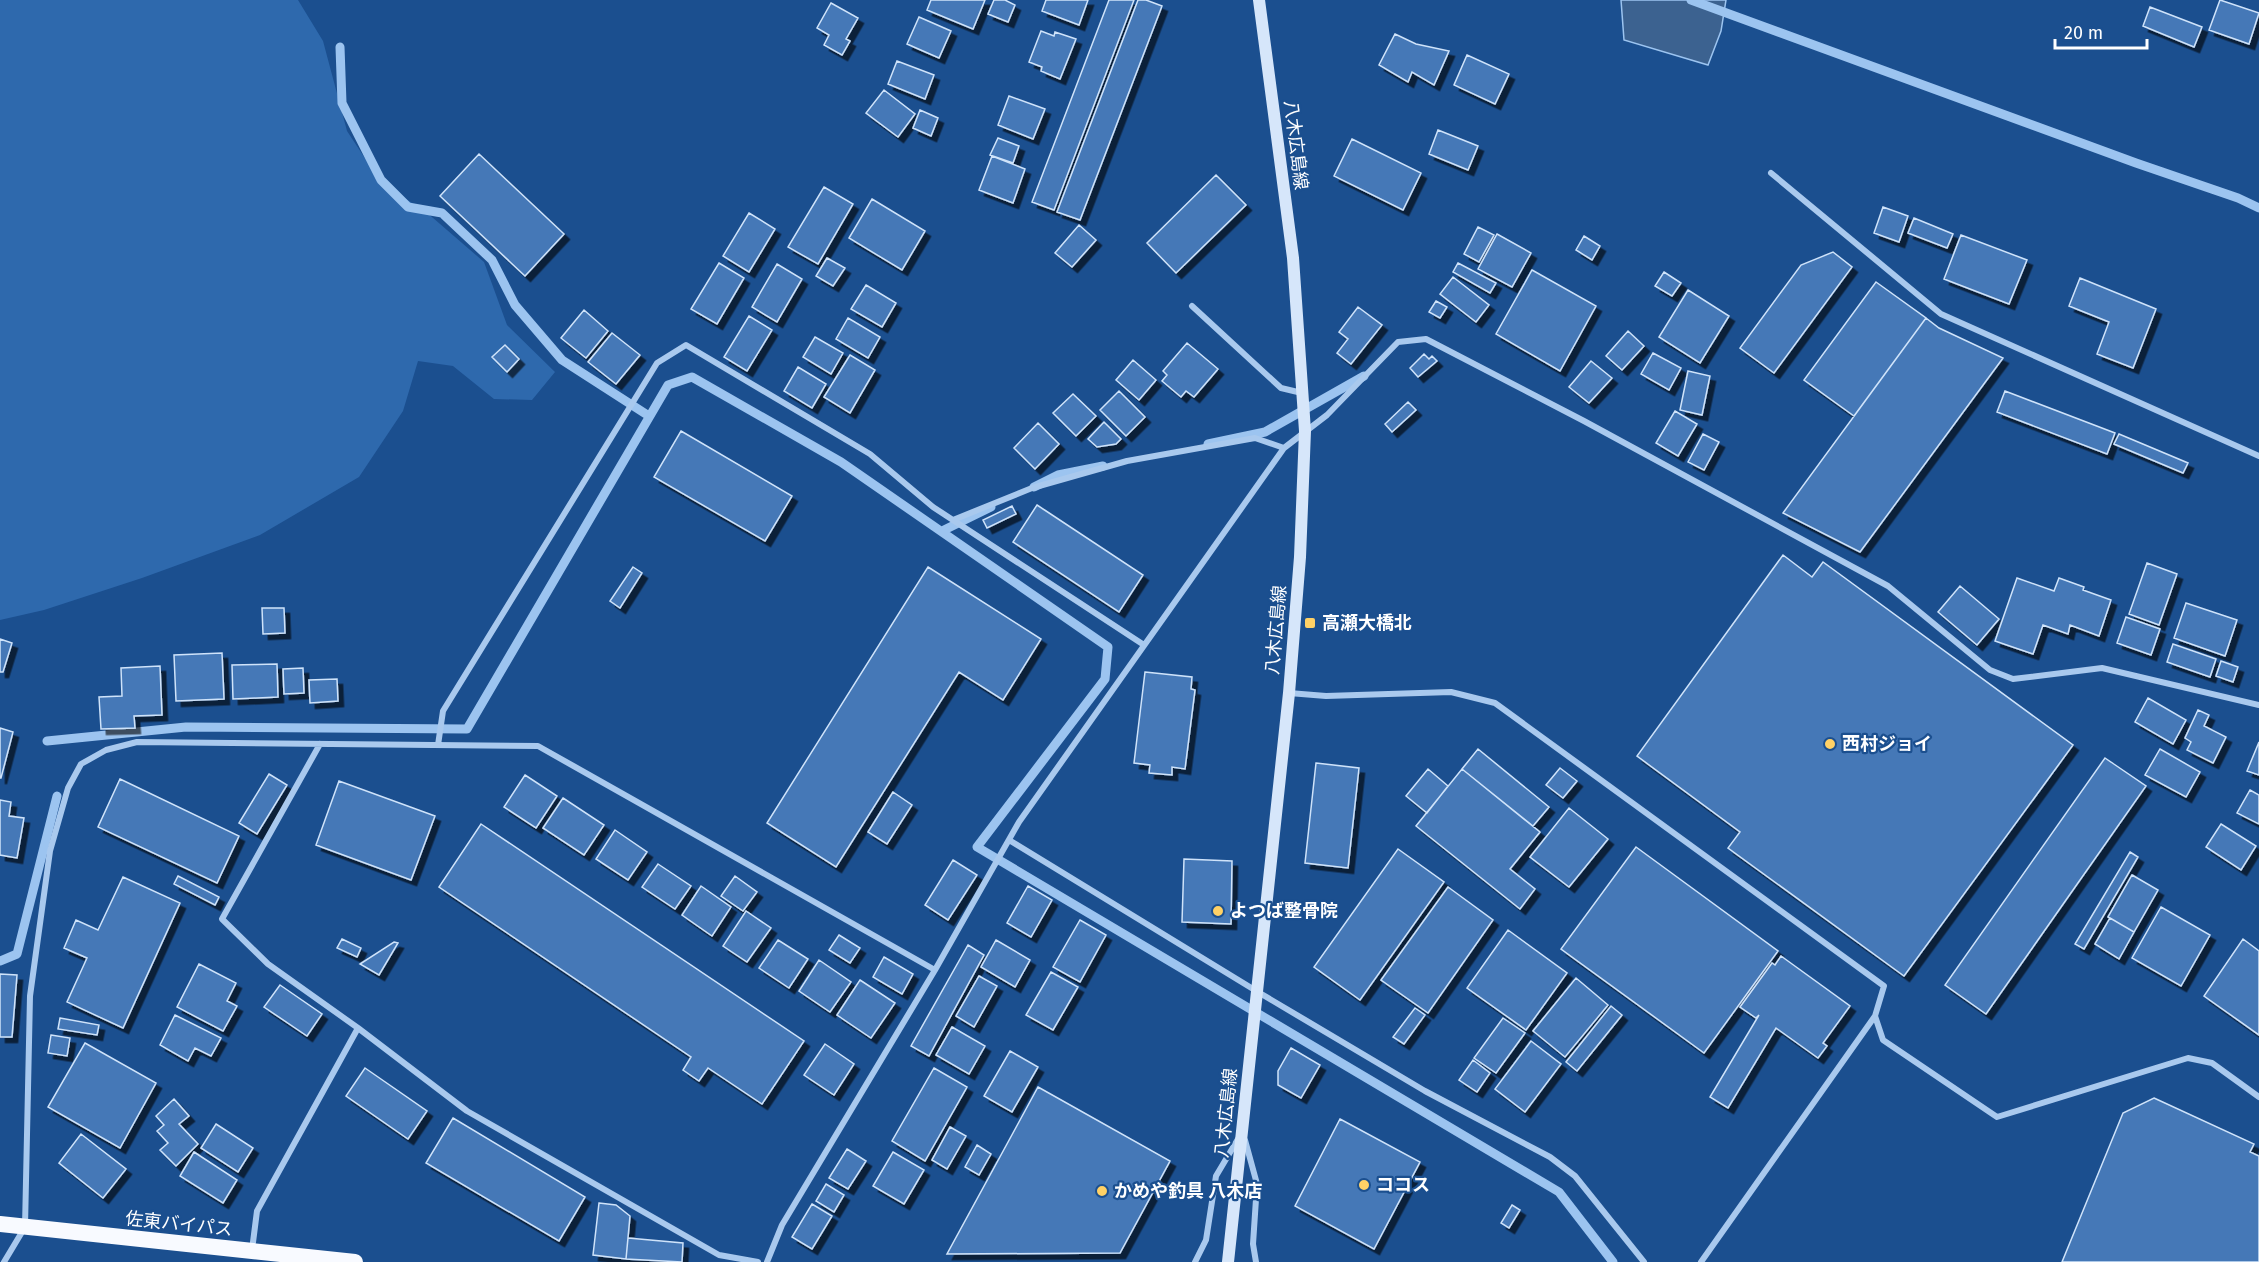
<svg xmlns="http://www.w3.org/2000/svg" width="2259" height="1262" viewBox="0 0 2259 1262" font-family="'Fira Sans','Noto Sans JP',sans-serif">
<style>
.green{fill:#2e69ad}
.water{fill:#3c6290;stroke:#9cc4f0;stroke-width:1.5}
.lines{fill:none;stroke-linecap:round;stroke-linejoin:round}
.stream{stroke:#9cc4f0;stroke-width:9}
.building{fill:#4478b7;stroke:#cfe3fa;stroke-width:1.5;filter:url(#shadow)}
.minor{stroke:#a9c9ee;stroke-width:6}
.secondary{stroke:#d6e6fa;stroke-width:12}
.trunk{stroke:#f8faff;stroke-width:16}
.poi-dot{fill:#ffd166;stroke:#1b4f8f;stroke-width:2}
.labels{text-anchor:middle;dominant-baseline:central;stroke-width:4.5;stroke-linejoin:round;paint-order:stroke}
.street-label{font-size:18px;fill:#fff;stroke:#1b4f8f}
.poi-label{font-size:18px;font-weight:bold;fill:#fff;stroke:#1b4f8f;text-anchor:start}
</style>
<defs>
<filter id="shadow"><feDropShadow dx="5.5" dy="5.5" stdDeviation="0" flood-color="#0009"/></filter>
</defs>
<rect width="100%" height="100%" fill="#1b4f8f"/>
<path class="green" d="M0,0H298L323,41L347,131L382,184L425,211L484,262L507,325L555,372L532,400L494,399L453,366L418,361L403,411L359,477L260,535L142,578L44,610L0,620Z"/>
<path class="water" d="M1621,0H1726L1721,31L1708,65L1624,40Z"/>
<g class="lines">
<path class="stream" d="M1691,0L2136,163L2238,198L2259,208
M340,47L342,103L381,180L408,207L442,213L492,260L515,305L562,360L649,416
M1208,444L1265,432L1364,376
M1034,487L1058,475L1103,466
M942,531L991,507
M47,741L186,727L467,729L668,385L692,377L841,462L1108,647L1105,679L977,847L1559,1192L1613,1262
M0,961L17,954L57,796"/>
</g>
<path class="building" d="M931,0H985L973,29L927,10Z
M994,0H1005L1015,5L1008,22L988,14Z
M1046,0H1088L1079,25L1042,11Z
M1109,0H1134L1054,210L1032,202Z
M1138,0H1146L1162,6L1080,220L1057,212Z
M2220,0L2259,13L2249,44L2209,30Z
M831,3L858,18L846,39L850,41L842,55L824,45L829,35L817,28Z
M2150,7L2202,27L2194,47L2143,26Z
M919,17L951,31L939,58L907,44Z
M1041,31L1054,36L1055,32L1076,39L1060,79L1041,71L1042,67L1029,62Z
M1395,34L1416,44L1449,51L1434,85L1412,72L1408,82L1379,65Z
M1467,55L1509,74L1495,104L1454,85Z
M897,61L934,75L925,99L888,84Z
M884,90L915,114L898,137L866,113Z
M1009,96L1045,109L1033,139L998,125Z
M920,110L938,118L931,136L913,128Z
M1438,130L1478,146L1468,170L1429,154Z
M998,138L1019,146L1013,163L990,155Z
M1352,139L1421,173L1403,210L1334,176Z
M479,154L564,234L525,276L440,196Z
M992,156L1025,169L1013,203L979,190Z
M1216,175L1246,205L1176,273L1147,243Z
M824,187L853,204L818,264L788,247Z
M872,199L925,231L902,270L849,238Z
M1883,207L1908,216L1899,242L1874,233Z
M749,213L775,229L749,272L723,256Z
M1914,218L1953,234L1947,248L1908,233Z
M1079,225L1096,240L1072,267L1055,253Z
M1478,227L1494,235L1479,262L1464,254Z
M1497,234L1531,253L1512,287L1478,269Z
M1961,235L2027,260L2009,304L1944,279Z
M1584,236L1600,246L1592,260L1576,250Z
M1833,252L1852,267L1774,373L1740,348L1801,265Z
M827,258L845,268L833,286L816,276Z
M719,263L744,278L717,324L691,309Z
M1458,263L1496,283L1490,293L1453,272Z
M777,264L802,279L777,322L752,307Z
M1532,270L1596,306L1560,371L1496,334Z
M1664,272L1681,283L1672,296L1655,286Z
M1453,277L1489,305L1476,322L1440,294Z
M2080,278L2156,309L2133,368L2097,354L2109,322L2069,306Z
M1876,282L1926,318L1854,416L1804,380Z
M866,285L896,303L882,327L851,309Z
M1688,290L1729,316L1700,363L1659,337Z
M1436,301L1447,307L1440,318L1429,312Z
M1358,307L1382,325L1351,364L1337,353L1348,339L1339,332Z
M584,310L608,331L586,358L561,338Z
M749,316L772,330L747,371L724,357Z
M848,318L880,337L868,358L836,339Z
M1926,318L1939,328L2003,358L1860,552L1783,513Z
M1628,331L1644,346L1622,370L1606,356Z
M612,333L640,355L616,384L588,362Z
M815,337L843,353L831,374L803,357Z
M1187,343L1218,369L1194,397L1186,391L1181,397L1162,381L1167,375L1163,371Z
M505,345L519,359L507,372L492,357Z
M1653,353L1681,368L1669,390L1641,374Z
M1424,354L1429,359L1432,356L1437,361L1418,377L1410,368Z
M850,355L875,370L850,413L824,397Z
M1133,360L1156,380L1139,400L1116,380Z
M1591,361L1612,378L1589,403L1569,387Z
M798,367L826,384L812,408L784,391Z
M1688,371L1710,376L1702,415L1680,410Z
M1119,391L1145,417L1126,436L1100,410Z
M2005,391L2115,433L2107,454L1997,412Z
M1073,394L1096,416L1076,436L1053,413Z
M1408,402L1416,410L1392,432L1385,424Z
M1675,411L1697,424L1678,456L1656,443Z
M1104,422L1121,439L1116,444L1097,447L1088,439Z
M1038,423L1059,444L1035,469L1014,448Z
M681,431L792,496L765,541L654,477Z
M1703,434L1719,442L1704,470L1688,462Z
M2119,434L2188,463L2183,473L2114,444Z
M1037,505L1143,575L1119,612L1013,542Z
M1012,506L1016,514L987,528L983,520Z
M1783,555L1812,577L1823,562L2073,745L1904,976L1728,848L1740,832L1637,756Z
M2147,563L2177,574L2159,625L2129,614Z
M633,567L642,573L620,608L610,601Z
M928,567L1041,639L1003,700L959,672L836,867L767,823Z
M2017,578L2054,591L2059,578L2084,587L2083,590L2111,600L2099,636L2070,625L2068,634L2043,625L2033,654L1995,641Z
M1960,586L1999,619L1977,645L1938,612Z
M2186,603L2237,620L2225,656L2174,638Z
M262,608H284L285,633L263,634Z
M2126,617L2160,629L2151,655L2117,643Z
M0,639L12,643L3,672H0Z
M2173,644L2216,659L2210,677L2167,662Z
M222,653L224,699L176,701L174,655Z
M2221,661L2238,667L2233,682L2216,676Z
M277,664L278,697L233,699L232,665Z
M160,666L162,715L134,716L135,728L101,729L99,697L122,696L121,668Z
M303,668L304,693L284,694L283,669Z
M1145,672L1192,677L1191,689L1195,690L1185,769L1172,767V775L1149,773L1150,765L1134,763Z
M337,679L338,701L310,703L309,680Z
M2148,698L2186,720L2173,744L2135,722Z
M2198,710L2209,715L2204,726L2226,737L2213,763L2187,750L2191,742L2185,738Z
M0,728L13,732L1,778H0Z
M2259,742V775L2247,771Z
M1478,749L1549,807L1533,826L1462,769Z
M2160,749L2200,772L2186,797L2145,775Z
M2105,758L2146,786L1986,1014L1945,985Z
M1316,763L1359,768L1348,868L1305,863Z
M1560,768L1577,781L1563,798L1546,785Z
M1428,769L1448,786L1427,813L1406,796Z
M1462,769L1540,832L1510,869L1535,889L1520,909L1416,826Z
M269,774L287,785L257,834L239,823Z
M525,775L557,796L536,828L504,807Z
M120,779L239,836L217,883L98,827Z
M339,781L435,816L411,880L316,845Z
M2250,790L2259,795V824L2237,813Z
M893,792L912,805L887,844L868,832Z
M563,798L604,825L584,855L543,828Z
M0,800L11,802L9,816L24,818L17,858L0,855Z
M1569,808L1608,839L1569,887L1530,857Z
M481,824L804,1041L762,1104L708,1068L699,1081L683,1070L691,1057L439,887Z
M2221,824L2256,846L2241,870L2206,847Z
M615,830L647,852L628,880L596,859Z
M1636,847L1778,951L1704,1053L1561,949Z
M1398,849L1444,882L1360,1000L1314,967Z
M2130,852L2138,857L2084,949L2075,944Z
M1184,859L1232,861L1231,924L1182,922Z
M953,860L977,875L948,920L925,905Z
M658,864L691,886L675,909L642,887Z
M2132,875L2158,890L2134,932L2108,917Z
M178,876L219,897L215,905L174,884Z
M735,876L757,892L743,911L721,896Z
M123,877L180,903L123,1028L67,1002L87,958L64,948L76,920L98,930Z
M701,886L731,907L712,936L682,915Z
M1028,886L1052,900L1031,937L1007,923Z
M1448,887L1493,920L1428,1013L1381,980Z
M2161,907L2210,935L2181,986L2132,958Z
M746,911L771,928L747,962L723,946Z
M2110,918L2134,932L2119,959L2095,944Z
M1080,920L1106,935L1080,982L1053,967Z
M1508,930L1567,973L1526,1030L1467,988Z
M839,935L860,948L850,963L829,950Z
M342,939L361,948L357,957L337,948Z
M2243,939L2259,951V1035L2204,996Z
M778,940L808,959L789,988L759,968Z
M996,940L1030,960L1015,987L981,967Z
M394,942L398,943L379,975L360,964Z
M968,945L984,955L929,1056L911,1046Z
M1781,956L1850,1006L1823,1043L1827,1046L1818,1058L1776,1028L1728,1108L1710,1097L1759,1015L1756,1018L1740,1007L1772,963L1775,965Z
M884,957L913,974L902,994L873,977Z
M819,960L851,982L830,1012L799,991Z
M199,964L236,983L227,1001L237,1006L223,1031L177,1007Z
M1051,972L1078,987L1053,1030L1026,1015Z
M0,974L17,975L12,1037H0Z
M979,976L997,986L974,1027L956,1016Z
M1576,978L1608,1005L1565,1057L1533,1031Z
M860,980L895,1003L871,1038L837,1015Z
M280,985L322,1014L307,1036L264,1007Z
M1611,1006L1622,1015L1577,1071L1566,1062Z
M1415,1008L1425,1015L1404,1044L1393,1037Z
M175,1015L221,1038L211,1056L195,1048L188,1061L160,1045Z
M60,1018L99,1025L97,1035L58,1029Z
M1503,1018L1525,1033L1496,1073L1474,1058Z
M952,1027L985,1046L969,1074L936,1055Z
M51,1035L70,1038L67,1056L48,1053Z
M1531,1041L1561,1064L1525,1112L1495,1089Z
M85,1043L156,1083L120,1148L48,1107Z
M825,1044L854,1064L834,1095L804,1075Z
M1291,1048L1320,1065L1301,1098L1278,1085V1071Z
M1010,1051L1038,1067L1012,1112L984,1096Z
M1473,1060L1490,1073L1477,1092L1459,1080Z
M365,1068L427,1111L408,1139L346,1096Z
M934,1068L967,1087L925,1161L892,1141Z
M1038,1087L1170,1161L1120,1253L947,1254Z
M2154,1098L2254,1144L2250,1152L2259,1156V1262H2062L2123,1113Z
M174,1099L189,1116L179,1124L198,1144L176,1166L160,1150L168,1143L157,1131L164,1125L156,1116Z
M453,1118L585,1197L559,1241L426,1163Z
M1340,1119L1420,1162L1374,1249L1295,1206Z
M216,1124L253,1148L238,1172L201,1148Z
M950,1127L966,1136L947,1169L932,1160Z
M81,1134L126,1169L103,1198L59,1163Z
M977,1145L991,1154L979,1175L965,1167Z
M847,1149L866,1161L848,1189L829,1178Z
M194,1152L237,1180L223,1203L180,1176Z
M893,1152L924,1170L904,1204L873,1186Z
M826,1184L844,1195L834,1212L816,1201Z
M599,1203L616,1205L630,1216L626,1259L593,1255Z
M812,1204L832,1216L812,1249L792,1237Z
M1512,1205L1520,1210L1509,1228L1501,1223Z
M628,1238L683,1243L682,1262L626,1259Z"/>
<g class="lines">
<path class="minor" d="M1771,173L1941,314L2259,456
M1192,306L1281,388L1302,393
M953,520L1032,488L1127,461L1255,438L1284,448
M1289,693L1326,696L1451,692L1495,703L1884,986L1875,1016L1883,1040L1997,1117L2188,1058L2212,1063L2259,1097
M320,744L222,919L268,964L358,1028L467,1111L719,1255L758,1262
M438,745L443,711L657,363L686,345L870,454L933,507L1144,645
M1009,840L1258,992L1425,1091L1550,1157L1575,1176L1644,1262
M1245,1140L1257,1184L1253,1244L1256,1262
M252,1250L257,1211L358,1028
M4,1262L25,1227L30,996L50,851L68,788L81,764L106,750L137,742L538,746L935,970
M767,1262L782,1225L935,970L1019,822L1284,448L1327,415L1398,342L1426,339L1584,421L1888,586L1990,670L2013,679L2102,668L2259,705
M1195,1262L1206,1240L1216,1176L1238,1139
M1701,1262L1875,1016"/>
<path class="secondary" d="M1228,1262L1289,693L1300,557L1305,431L1293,258L1259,0"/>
<path class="trunk" d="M0,1224L355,1262"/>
</g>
<g class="poi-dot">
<rect x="1304" y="617" width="12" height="12" rx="3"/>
<circle cx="1830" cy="744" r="6"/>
<circle cx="1218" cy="911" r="6"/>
<circle cx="1364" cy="1185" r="6"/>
<circle cx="1102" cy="1191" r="6"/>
</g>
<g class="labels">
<g class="street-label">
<text transform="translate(1296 145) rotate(83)">八木広島線</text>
<text transform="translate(1276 630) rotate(-85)">八木広島線</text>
<text transform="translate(1226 1113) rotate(-84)">八木広島線</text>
<text transform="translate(179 1224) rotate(6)">佐東バイパス</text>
</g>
<g class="poi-label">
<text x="1322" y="623">高瀬大橋北</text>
<text x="1842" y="744">西村ジョイ</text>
<text x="1230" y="911">よつば整骨院</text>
<text x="1376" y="1185">ココス</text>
<text x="1114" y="1191">かめや釣具 八木店</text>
</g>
</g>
<path d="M2055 39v9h92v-9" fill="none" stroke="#ffffff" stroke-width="3"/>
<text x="2064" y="39" font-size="18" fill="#ffffff" stroke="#1b4f8f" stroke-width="4.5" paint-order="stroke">20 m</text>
</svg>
